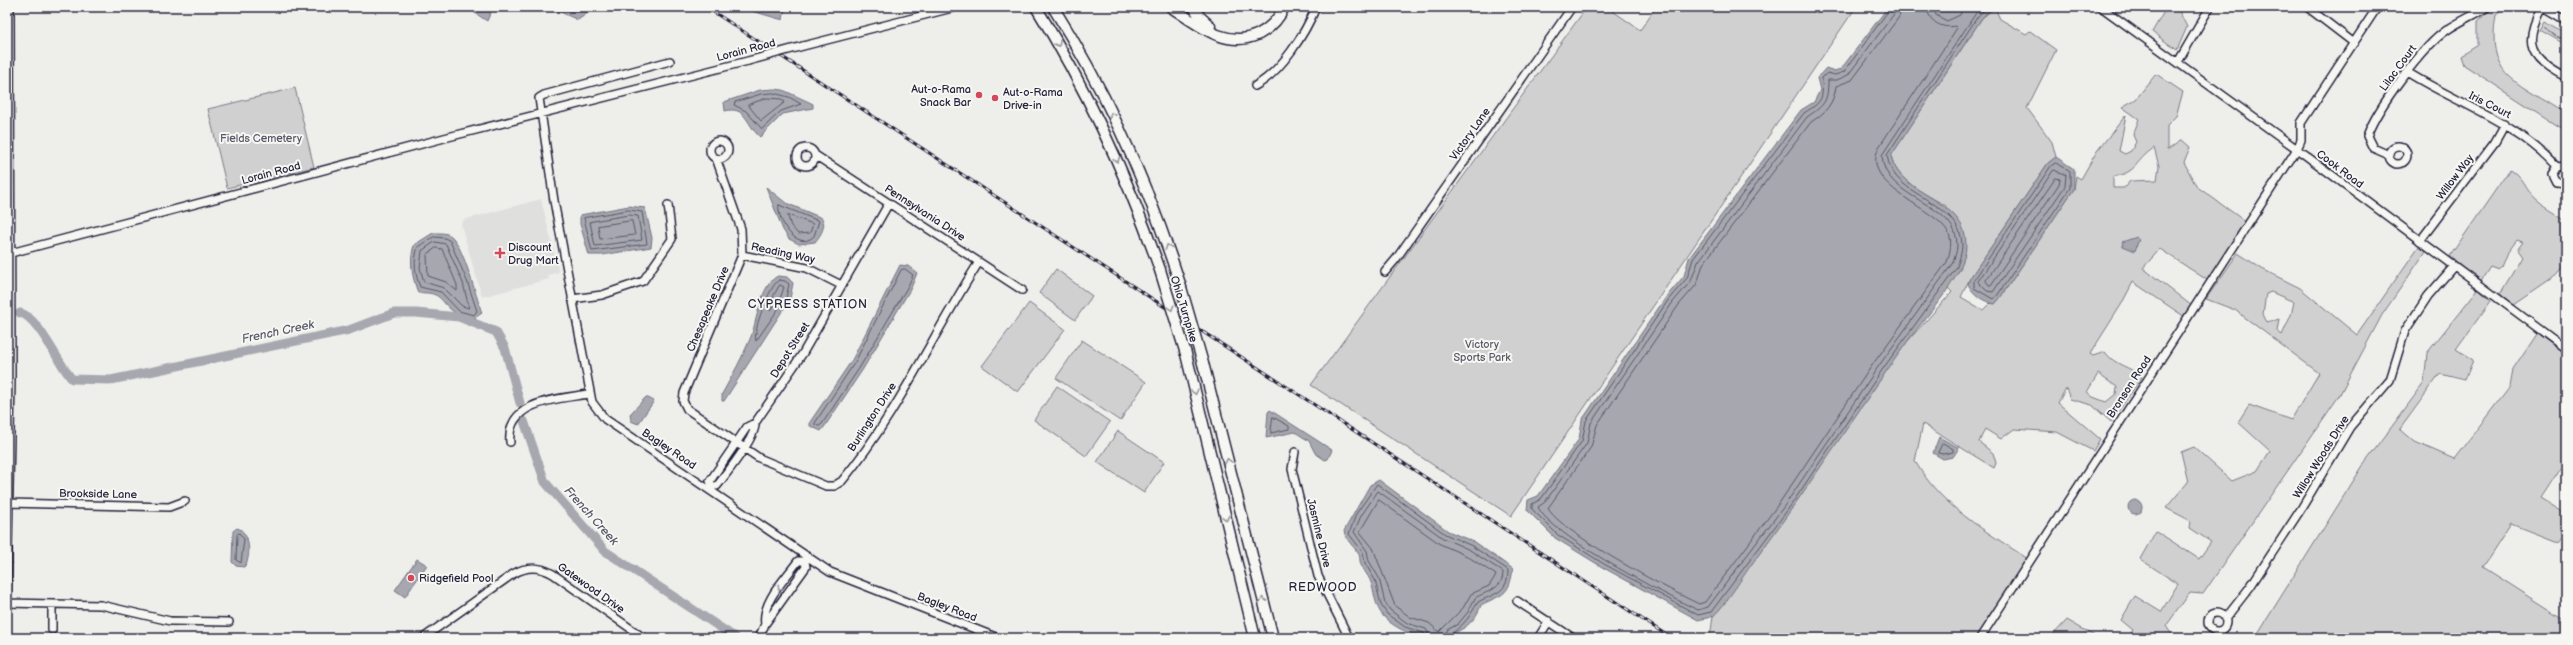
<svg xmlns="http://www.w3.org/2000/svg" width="2573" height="645" viewBox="0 0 2573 645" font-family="'Balsamiq Sans',sans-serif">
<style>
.built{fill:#dfdfde}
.green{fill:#d0d0d1;stroke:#797986;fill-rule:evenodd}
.water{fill:#a7a7af;stroke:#727281}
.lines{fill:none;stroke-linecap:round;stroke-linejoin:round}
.shore{stroke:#575769;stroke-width:1}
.stream{stroke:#727281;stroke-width:1.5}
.river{stroke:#a7a7af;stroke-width:9}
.minor-casing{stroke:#22223b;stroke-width:10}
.highway-casing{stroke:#22223b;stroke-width:13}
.minor{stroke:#f6f6f2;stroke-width:7}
.highway{stroke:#f6f6f2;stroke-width:10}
.rail-casing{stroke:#22223b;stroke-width:3}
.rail{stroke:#f6f6f2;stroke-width:1.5;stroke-dasharray:4.5;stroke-linecap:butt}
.minor-bridge-casing{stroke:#22223b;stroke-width:10;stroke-linecap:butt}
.highway-bridge-casing{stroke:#22223b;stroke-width:13;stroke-linecap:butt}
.minor-bridge{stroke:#f6f6f2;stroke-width:7}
.highway-bridge{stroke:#f6f6f2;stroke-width:10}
.oneway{stroke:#9797a0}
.poi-dot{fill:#d1495b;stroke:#f6f6f2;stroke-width:1.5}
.labels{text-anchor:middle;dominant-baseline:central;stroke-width:4;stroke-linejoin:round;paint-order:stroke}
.street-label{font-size:11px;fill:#22223b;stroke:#f6f6f2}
.poi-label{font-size:11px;fill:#22223b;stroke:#f6f6f2;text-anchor:start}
.park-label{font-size:11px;fill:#565668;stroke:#f6f6f2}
.neighbourhood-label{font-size:12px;letter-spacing:1px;fill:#22223b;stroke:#f6f6f2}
.water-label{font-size:12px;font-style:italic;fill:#575769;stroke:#f6f6f2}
</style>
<rect width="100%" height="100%" fill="#eeeeeb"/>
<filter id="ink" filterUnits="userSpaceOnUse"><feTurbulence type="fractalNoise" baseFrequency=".025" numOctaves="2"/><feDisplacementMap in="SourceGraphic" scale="8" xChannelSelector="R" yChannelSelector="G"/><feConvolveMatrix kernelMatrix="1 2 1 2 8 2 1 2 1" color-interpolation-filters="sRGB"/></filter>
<g filter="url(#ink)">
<path class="built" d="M541,199L559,272L548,275L549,279L482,297L461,225L463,220Z"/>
<path class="green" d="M1587,7H1607L1640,30L1656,7H1856L1511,516L1311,385Z
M2163,7H2177L2187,27L2177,50L2152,32L2165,10Z
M2493,7H2507L2496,15C2486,74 2514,81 2557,108L2566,111V131L2464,65L2461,56L2478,45V21Z
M1995,8L2000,19L2026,34L2030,31L2056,50L2027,108L2052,142L2056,157L2048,163L1970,278L1961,297L1983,310L1990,303L1995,304L2000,298L2074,189L2076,176L2081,179L2097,151L2126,115L2119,151L2125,154L2131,151L2136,142L2133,135L2139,119L2122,107L2136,99L2156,74L2183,92L2176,116L2167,125V150L2182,140L2190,147L2184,162L2196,186L2246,222L2207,280L2160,249L2143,268L2192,306L2185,317L2133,282L2121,305L2090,354L2093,356L2105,352C2115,366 2130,366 2142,377L2111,422L2092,405L2070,399L2066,388L2058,403L2100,439L2093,451L2057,432L2014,429L2001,439L1985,429L1979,442L1993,453L1996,463L1994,468L1923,424L1915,461C1940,506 1986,531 2028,559L1975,638H1710L1713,616L1906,343L1952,292L1947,287L1961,268L1946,206C1925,193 1897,182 1891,156L1982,18ZM2154,148L2159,166L2157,180L2130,181L2124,188H2113V177C2139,172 2134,161 2154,148ZM2098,374L2117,387L2116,394L2106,402L2093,397L2087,392Z
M2545,21L2566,33V45L2540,30Z
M295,88L314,167L227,188L208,109Z
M2510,169C2524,179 2523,186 2534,198C2543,207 2556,213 2566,220V263L2552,279L2514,305L2500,294L2522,257L2517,250L2523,242L2517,240L2508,252L2502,267L2498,270L2490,267L2480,282L2450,256Z
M2419,246L2426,251L2382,315L2339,396L2203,594L2190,593L2166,626L2174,638H2128L2133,630L2121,620L2135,596L2161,612L2178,584L2140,559L2156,531L2199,559L2211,542L2190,528L2191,521L2166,508L2188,482L2181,452L2194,447L2232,481L2257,471L2270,451L2238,422L2249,405L2291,420L2319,373L2235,310L2206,299L2238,253L2262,269L2300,288L2357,335ZM2271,292L2294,302L2291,315L2282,335L2277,331L2279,319L2267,323L2263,314L2266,294Z
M1056,269L1092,296L1075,320L1039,293Z
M2478,289L2491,301L2456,349L2473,360L2465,380L2440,374L2400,429L2415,442L2454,459L2510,386L2513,369L2537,333L2566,354V458L2540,498L2566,514V530L2557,542L2511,524L2483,567L2566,620V638H2255L2362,467L2424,383L2427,353Z
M1029,303L1065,329L1018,392L982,366Z
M1082,340L1146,382L1120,421L1056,378Z
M1057,386L1110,422L1086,456L1034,420Z
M1118,431L1164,462L1144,493L1097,462Z
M2067,620L2098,638L2051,637Z"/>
<path class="water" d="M466,7H493L487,21Z
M549,7H596L578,20Z
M738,7H785L783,20Z
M1888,7H1941L1947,12L1956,7L1991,9L1982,18L1891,156C1900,198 1968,198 1966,246C1966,274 1927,315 1910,338C1855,414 1805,493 1749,568C1742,578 1721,611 1713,616C1709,618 1702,619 1698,620L1602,567L1555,538L1527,510L1528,500L1538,496L1579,439L1582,420L1666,297L1684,276L1689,258L1801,110L1814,102L1820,90L1817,78L1826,68L1834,71L1841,69Z
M774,89L783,90L809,102L813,104V108L783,114L760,137C747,126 746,105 725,111L724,102L760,90Z
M2056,157L2074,169V189L2000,298L1995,304C1984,302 1973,295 1968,284L1970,278L2048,163Z
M766,187L786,203L822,218C827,226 820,236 815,242L799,244L789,239L783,230Z
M629,206L645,208L652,238L651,247L602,255H589L580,224V215Z
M433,233C439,233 449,232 453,238C464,250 476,296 482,313L472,320C467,318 461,317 457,314C439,303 444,291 418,293C412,276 409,262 414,245Z
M2137,237L2139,239L2135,251L2123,246L2122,242Z
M900,265L908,266L917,273L911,288L863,369L825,426L821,431L810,426V422L852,360Z
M778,276L787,277L793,283L790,299L724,401H722V394C732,376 742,358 750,339C757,323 760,284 778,276Z
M646,397L654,401L638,424L631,421L630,414Z
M1270,410L1332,450L1328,459L1325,460L1315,453L1309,441L1295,432L1266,438L1268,412Z
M1939,437L1959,448L1953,457L1943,459L1933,453Z
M1379,480L1448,531L1474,542L1513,569C1509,597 1502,594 1481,605C1468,645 1411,645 1384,617C1374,606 1375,592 1370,580C1368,575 1363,570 1361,565C1359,561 1361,557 1358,553C1353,545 1346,541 1344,531L1370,485Z
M2128 507a7 7 0 1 1 14 0a7 7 0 1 1-14 0Z
M237,528C250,531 252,558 244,567L236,566L232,562L233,531Z
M417,559L427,565L405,597L395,590Z"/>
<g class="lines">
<path class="shore" d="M1891,7L1844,72L1835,75L1827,73L1822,78C1823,100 1823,101 1804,113L1693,259L1687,278L1669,299L1586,421L1582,441L1541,499L1532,504V509L1558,535L1604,564L1698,615L1711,612L1789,508L1882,370L1957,267C1959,260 1962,252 1962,246C1962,198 1892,200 1887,155L1978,16L1987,7
M1896,7L1894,14L1848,75L1837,80H1828C1828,101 1825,105 1807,117L1698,262L1691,281L1673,302L1591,423L1587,443L1545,502L1538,507C1550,535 1667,596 1698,610L1708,607L1785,505L1878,367L1952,264C1954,259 1957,252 1957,246C1959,201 1883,201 1882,155L1980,7
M1902,7L1899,17L1852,80L1836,86C1834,104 1825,113 1811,122L1703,264L1697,284L1678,306L1597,425L1591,447L1548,508C1558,531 1671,591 1699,604L1705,602L1780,502L1873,364L1947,262C1950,252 1953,241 1948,232C1935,207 1859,186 1879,147L1957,28L1955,26C1942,29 1928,22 1927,7
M1933,7L1936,15L1947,21L1960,15L1963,7
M773,93L789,97L801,104L781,111L762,129L746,111L734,105L735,102L761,94Z
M767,98L781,99L785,102L761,121L748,105Z
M2056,163L2070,172V188L1997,296L1993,299L1974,288V280L2051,166Z
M2054,170L2066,175L2065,186L1993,292L1987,291L1978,282Z
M2056,178L2060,179L2059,184L1991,285H1989L1986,281Z
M779,205L819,221L814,236C797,253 776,219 779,205Z
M629,210L642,212L647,244L592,251L584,218Z
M629,215L638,216L642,240L595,246L590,222Z
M788,215L813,224L810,233L798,234L791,226Z
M632,221L635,235L600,239L598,226Z
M434,237L445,238L450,241L467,281L477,311L474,315L459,311L441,292L420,287C415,274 413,261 418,247Z
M435,242L446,244L463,283L469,308L462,306L444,288L424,282L420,268L422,251Z
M436,248L442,249L457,285V291L446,282L428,276L427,255Z
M905,269L913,275L908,286L860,367L822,424L819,426L815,425V423L855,362L901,270Z
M779,280L785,281L789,284L786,298L756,341C752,332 770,284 779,280Z
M780,285L784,287L781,296L770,311L774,295Z
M1273,417L1289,426V429L1271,433Z
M1943,443L1953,449V452L1943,454L1938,453Z
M1379,500L1440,544L1467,556L1496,575L1489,586L1471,594L1463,608L1439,632L1429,623L1410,617L1395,606L1373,548L1360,532Z
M239,533L244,539L241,563L236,560L237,535Z
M1426,638L1424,633L1405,627L1387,614L1381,605L1375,580L1365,563L1363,552L1349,534L1356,514L1377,484L1445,534L1472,546L1508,570C1508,594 1494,593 1478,602C1469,617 1466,623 1451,634L1450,638
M1431,638L1426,629L1407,623L1390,610L1385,603L1379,578L1369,561L1367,551L1354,532L1361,516L1378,491L1443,538L1470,550L1503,572C1503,590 1486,591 1475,598L1468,612L1458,624L1447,630L1445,638"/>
<path class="stream" d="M2545,27L2555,36L2566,40"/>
<path class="river" d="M20,313C37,315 59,365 72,379L111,380L349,330L394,313H416L459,317L496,332L505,348L520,403
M524,421L545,482L605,551L736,638"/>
<g class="minor-casing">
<path id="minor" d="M2101,7L2297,149L2566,349
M2307,7L2354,43
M2542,7C2522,44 2530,59 2566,77
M2544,7L2566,20
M803,46L956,7
M670,61L544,95L539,98L554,201L592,402L605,419L830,572L998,638
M2178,62L2210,7
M2407,72C2458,104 2515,121 2557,167
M1255,86C1281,72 1305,34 1316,7
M710 150a9 9 0 1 1 18 0a9 9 0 1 1-18 0Z
M2389 155a9 9 0 1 1 18 0a9 9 0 1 1-18 0Z
M797 157a9 9 0 1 1 18 0a9 9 0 1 1-18 0Z
M815,155L1022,290
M2389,155L2373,148L2367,136C2377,108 2423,46 2447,30C2460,21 2475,15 2487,7
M716,158L741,229L742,255L684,393L683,401L687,409L759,458L826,486H834L842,481C897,415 933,334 979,262
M2566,166L2557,167L2552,175L2556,183L2566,184
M2420,241L2495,142L2505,124
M7,254L448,137L748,61
M742,255L807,268L841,285
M1385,272L1396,259L1572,7
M572,299L602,295L643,281L672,239L668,205
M755,423L803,353L889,203
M755,423C757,436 726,474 717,486H712L710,481L747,427Z
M510,442C506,400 560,399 588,394
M1295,452L1292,469L1318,576L1349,638
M9,503L169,507L185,501
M7,598L11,379L10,7
M1517,601L1573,638
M7,603L101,605L170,621L229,622
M2208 622a9 9 0 1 1 18 0a9 9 0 1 1-18 0Z
M2225,619L2250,587L2301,509L2350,427L2390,380L2405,331L2428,296L2454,266
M765,624C761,602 786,578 798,561H805
M52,630V604
M423,638L513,574C527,566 539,566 553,574L644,638
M759,638L765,624L806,567L805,561L808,557
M1538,638L1549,621
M1980,638L2297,149L2301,140V123L2376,9"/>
</g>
<g class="highway-casing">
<path id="highway" d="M1036,7C1087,90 1128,178 1160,270
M1053,7C1107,93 1149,187 1180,284
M1171,7C1197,24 1226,50 1259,34C1270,28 1279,19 1284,7
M1194,7L1200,17L1210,26
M1186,354L1255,638
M1204,367L1273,638"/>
</g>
<use href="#minor" class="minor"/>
<use href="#highway" class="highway"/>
<g class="rail-casing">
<path id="rail" d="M706,7L1671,638"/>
</g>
<use href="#rail" class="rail"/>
<g class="minor-bridge-casing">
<path id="minor-bridge" d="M748,61L803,46"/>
</g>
<g class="highway-bridge-casing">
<path id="highway-bridge" d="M1160,270L1186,354
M1180,284L1204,367"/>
</g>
<use href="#minor-bridge" class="minor-bridge"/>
<use href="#highway-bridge" class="highway-bridge"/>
</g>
<defs><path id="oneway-chevron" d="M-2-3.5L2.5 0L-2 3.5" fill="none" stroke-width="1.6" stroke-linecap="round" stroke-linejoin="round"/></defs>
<g class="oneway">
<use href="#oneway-chevron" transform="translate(1058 44) rotate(60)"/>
<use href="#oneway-chevron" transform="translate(1112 115) rotate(-116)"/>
<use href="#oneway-chevron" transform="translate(1117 160) rotate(66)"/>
<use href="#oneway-chevron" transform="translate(1168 247) rotate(-110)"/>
<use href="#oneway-chevron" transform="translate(1171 308) rotate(73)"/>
<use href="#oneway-chevron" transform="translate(1195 392) rotate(76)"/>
<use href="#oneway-chevron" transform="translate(1228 461) rotate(-104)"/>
<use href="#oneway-chevron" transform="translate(1226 518) rotate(76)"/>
<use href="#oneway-chevron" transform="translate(780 588) rotate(125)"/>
<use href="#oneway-chevron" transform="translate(1263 600) rotate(-104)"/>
</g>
</g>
<g class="poi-dot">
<circle cx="979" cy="95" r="4"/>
<circle cx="995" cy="98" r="4"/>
<path d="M498 247h4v4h4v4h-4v4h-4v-4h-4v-4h4z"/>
<circle cx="411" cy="578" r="4"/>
</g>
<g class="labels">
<g class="street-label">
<text transform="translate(746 50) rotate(-15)">Lorain Road</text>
<text transform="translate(2398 68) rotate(-54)">Lilac Court</text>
<text transform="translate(2490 105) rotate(27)">Iris Court</text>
<text transform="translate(1470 134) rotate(-55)">Victory Lane</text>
<text transform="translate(2340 169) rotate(37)">Cook Road</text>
<text transform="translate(271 173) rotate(-15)">Lorain Road</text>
<text transform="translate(2455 177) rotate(-53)">Willow Way</text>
<text transform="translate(925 213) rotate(33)">Pennsylvania Drive</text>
<text transform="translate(783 253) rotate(12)">Reading Way</text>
<text transform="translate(708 309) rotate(-67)">Chesapeake Drive</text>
<text transform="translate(1184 309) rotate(73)">Ohio Turnpike</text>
<text transform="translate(790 350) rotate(-58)">Depot Street</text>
<text transform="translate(2129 387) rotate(-57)">Bronson Road</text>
<text transform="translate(872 417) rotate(-57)">Burlington Drive</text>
<text transform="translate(669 449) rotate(34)">Bagley Road</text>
<text transform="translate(2321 457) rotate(-58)">Willow Woods Drive</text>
<text transform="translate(98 494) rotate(1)">Brookside Lane</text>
<text transform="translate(1319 533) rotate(76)">Jasmine Drive</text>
<text transform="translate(591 588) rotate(35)">Gatewood Drive</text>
<text transform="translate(947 607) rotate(21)">Bagley Road</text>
</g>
<g class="poi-label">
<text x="971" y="89" text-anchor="end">Aut-o-Rama<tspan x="971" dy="13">Snack Bar</tspan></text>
<text x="1003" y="92">Aut-o-Rama<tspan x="1003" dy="13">Drive-in</tspan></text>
<text x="508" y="247">Discount<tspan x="508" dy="13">Drug Mart</tspan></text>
<text x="419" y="578">Ridgefield Pool</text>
</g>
<g class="park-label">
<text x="261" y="138">Fields Cemetery</text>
<text x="1482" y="344">Victory<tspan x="1482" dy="13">Sports Park</tspan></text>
</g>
<g class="neighbourhood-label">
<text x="808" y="304">CYPRESS STATION</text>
<text x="1323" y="587">REDWOOD</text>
</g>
<g class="water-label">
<text transform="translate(278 332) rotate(-12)">French Creek</text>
<text transform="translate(591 516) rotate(48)">French Creek</text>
</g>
</g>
<rect width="2573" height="645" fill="none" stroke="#f6f6f2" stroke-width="24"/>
<rect x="12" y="12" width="2549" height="621" fill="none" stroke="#22223b" stroke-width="1.5" filter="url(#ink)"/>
</svg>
